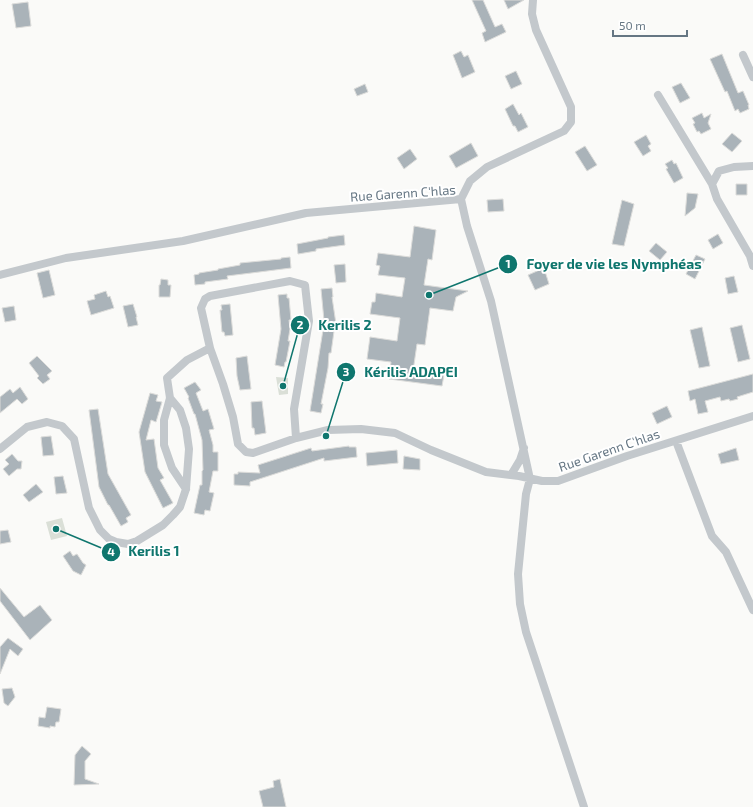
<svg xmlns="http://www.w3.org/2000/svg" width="753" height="807" viewBox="0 0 753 807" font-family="'Exo 2',sans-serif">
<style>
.green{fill:#dadfd7}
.building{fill:#aab3b9;stroke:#dcdcda}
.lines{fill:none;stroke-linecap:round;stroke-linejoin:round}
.street{stroke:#c3c8cc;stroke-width:8}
.labels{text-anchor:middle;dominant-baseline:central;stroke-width:4;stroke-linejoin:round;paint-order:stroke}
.street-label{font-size:13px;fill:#657683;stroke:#fff}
.leader{fill:none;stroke:#0f766e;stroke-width:1.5}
.callout-dot{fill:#0f766e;stroke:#fff;stroke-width:1.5}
.mark-label{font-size:12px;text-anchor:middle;font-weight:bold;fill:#fff}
.callout-label{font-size:14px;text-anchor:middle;font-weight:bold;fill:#0f766e;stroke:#fff;stroke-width:4;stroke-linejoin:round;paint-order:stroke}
</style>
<rect width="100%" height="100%" fill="#fafaf8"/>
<path class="green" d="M276,377L288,378V394L279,395Z
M62,518L67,536L51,540L46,522Z"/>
<path class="building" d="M472,0H483L495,27L502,24L506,32L485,42L482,33L486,31Z
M504,0H524L508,9Z
M28,2L31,26L16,28L12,4Z
M461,51L464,57L468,55L475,72L462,78L453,55Z
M722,54L738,93L743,91L749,105H748L749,109L740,113L738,109L735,111L727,91L725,92L710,59Z
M516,71L522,84L511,89L505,76Z
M681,83L690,98L680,103L672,87Z
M365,84L368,92L357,96L354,89Z
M513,104L519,115L521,113L528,127L518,132L515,126H513L505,109Z
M702,113L704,118L711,114L708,123L711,129L701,134L699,131L697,132L693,124L695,123L692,118Z
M732,133L742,141L732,152L722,144Z
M646,135L651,144L648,146L651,151L643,156L634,142Z
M471,143L478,156L456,168L449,156Z
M585,146L597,165L587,171L575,152Z
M410,149L417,159L404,169L397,158Z
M672,160L674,164L676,163L683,178L674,183L666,169L668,168L665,164Z
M736,184H747V195H736Z
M687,193L698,194L695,208L685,216Z
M503,199L504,211L488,212L487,200Z
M622,200L634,204L624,246L612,244Z
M414,226L436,230L432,260L428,259L424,285L468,291L456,297L453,311L430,308L425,345L417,344L413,371L444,375L442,386L389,379L391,362L367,359L370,337L397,341L400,318L370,314L372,302H375L376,293L402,297L405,278L378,275L380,266L376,265L378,253L410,257Z
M718,234L723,243L713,249L708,240Z
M344,235L345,245L316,249V251L298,254L297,244L328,238V237Z
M656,243L667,252L660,260L649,251Z
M696,255L705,259L695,279L686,274Z
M290,257L291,268L227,276L228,279L205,282V284L195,285L194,275L199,274V273L218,270V269L240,265V263L281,259V258Z
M345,264L346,282L336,283L334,265Z
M544,268L549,284L535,290L528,275Z
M49,270L55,295L43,298L37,273Z
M734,276L738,292L728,294L725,278Z
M161,279L168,280V285H171L170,297H159V285H160Z
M332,288L333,297H332L336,324H335L331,353H329L328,368L321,404H323L321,413L310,411L323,330L325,331L321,289Z
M106,291L108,297L110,296L114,308L91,315L87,301L95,299L94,295Z
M287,294V298H289L291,320H289L290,329L288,341H290L286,362H285L284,367L275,365L281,329L278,295Z
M133,304L137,317H136L138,325L128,327L123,306Z
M230,304L233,335L225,336L224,332H222L220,310H222L221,305Z
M14,306L16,320L5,322L2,308Z
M742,325L750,359L738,362L730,328Z
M702,327L710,366L699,368L690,330Z
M37,356L52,371L47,375L50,379L43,384L37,378L39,376L29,363Z
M247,356L251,389L240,390L237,376L236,358Z
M753,374V392L737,397L738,399L730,401L729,399L721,401L720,397L705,401L708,412L698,414L695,399L690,401L688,391Z
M195,382L201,390L196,393L203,411L208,409L214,429L209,430L213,445V452H218V471H213L209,492L214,493L210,511L205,510L204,515L194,513L200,485H202V471L203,470L202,440L195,414H194L188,398L189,397L184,388Z
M20,387L28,399L22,404L17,399L0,413V397L10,389L13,393Z
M150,393L158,395L156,401L162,402L156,422L151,420L146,440L154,439L158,468L164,478L160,480L173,503L163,508L145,472L139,432Z
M262,401L266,433L255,435L254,428H252L251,402Z
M667,406L672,417L657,424L652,413Z
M98,409L108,474L131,515L126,518L128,522L121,526L109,505H108L99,487L89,410Z
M51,436L54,455L43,456L41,437Z
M349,446V447H356L357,457L324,461V458L250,482V486L234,485V474H238V472L260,473L258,465L311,448L312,451Z
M736,448L739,460L721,464L718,454Z
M397,450L398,463L367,466L366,453Z
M12,454L18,461H22L21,469H17L9,476L3,469L9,464L5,460Z
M404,456L420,459V470L403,469Z
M63,476L67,493L56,494L54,477Z
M36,484L43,492L29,502L23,495Z
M8,530L11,542L0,544V531Z
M70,551L73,556L77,554L83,563L86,565L81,575L73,571L63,556Z
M0,588L24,617L40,605L52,620L30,640L0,601Z
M8,638L23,649L18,656L10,649L0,674V647Z
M12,688L15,697L8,706L4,703L2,689Z
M47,707L61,709L59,722H56L55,727L50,726V728L38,726L39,717L45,718Z
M82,746L91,754L85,761V779L99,784L74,785L75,755Z
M280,779L286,807H263L259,791L274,787L273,781Z"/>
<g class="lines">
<path class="street" d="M743,55L753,77
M658,95L712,184
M753,166L734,167L719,171L712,184L717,199L750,256L753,266
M461,199L470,181L487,167L564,131L571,122V107L536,30L532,14L533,0
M0,275L66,258L183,241L306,213L461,199L467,226L491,301L530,479L526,494L518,574L520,604L526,632L584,807
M210,348L201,308L205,299L210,296L290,281L305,285L309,321L294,409L296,438
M676,441L712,536L726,552L753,610
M0,449L27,427L47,422L62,426L74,439L89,508L100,530L109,539L116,542L128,544L137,541L163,525L173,515L180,507L186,489L189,449L186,428L180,410L170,398
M511,475L520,460L524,448
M186,489L172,468L164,445V420L170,398L167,378L187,360L210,348L223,384L233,417L238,444L246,452L253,453L296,438L328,430L361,429L395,433L431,450L486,472L519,476L542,481H558L627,456L753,416"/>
</g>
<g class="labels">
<g class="street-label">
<text transform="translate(403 193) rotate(-4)">Rue Garenn C'hlas</text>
<text transform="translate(609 450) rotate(-19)">Rue Garenn C'hlas</text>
</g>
</g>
<path class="leader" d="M429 295L508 264M283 386L300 325M326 436L346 372M56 529L111 552"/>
<g class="callout-dot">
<circle cx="429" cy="295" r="4"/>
<circle cx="283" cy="386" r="4"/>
<circle cx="326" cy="436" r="4"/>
<circle cx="56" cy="529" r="4"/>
<circle cx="508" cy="264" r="10"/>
<circle cx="300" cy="325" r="10"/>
<circle cx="346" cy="372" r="10"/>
<circle cx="111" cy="552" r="10"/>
</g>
<g class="mark-label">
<text x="508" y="268">1</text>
<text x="300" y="329">2</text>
<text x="346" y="376">3</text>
<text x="111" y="556">4</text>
</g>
<g class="callout-label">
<text x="614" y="269">Foyer de vie les Nymphéas</text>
<text x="345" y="330">Kerilis 2</text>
<text x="411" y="377">Kérilis ADAPEI</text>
<text x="154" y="556">Kerilis 1</text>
</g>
<path d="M613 30v6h74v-6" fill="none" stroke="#657683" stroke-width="2"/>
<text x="619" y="30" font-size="12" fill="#657683" stroke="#ffffff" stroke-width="3" paint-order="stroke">50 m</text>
</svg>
